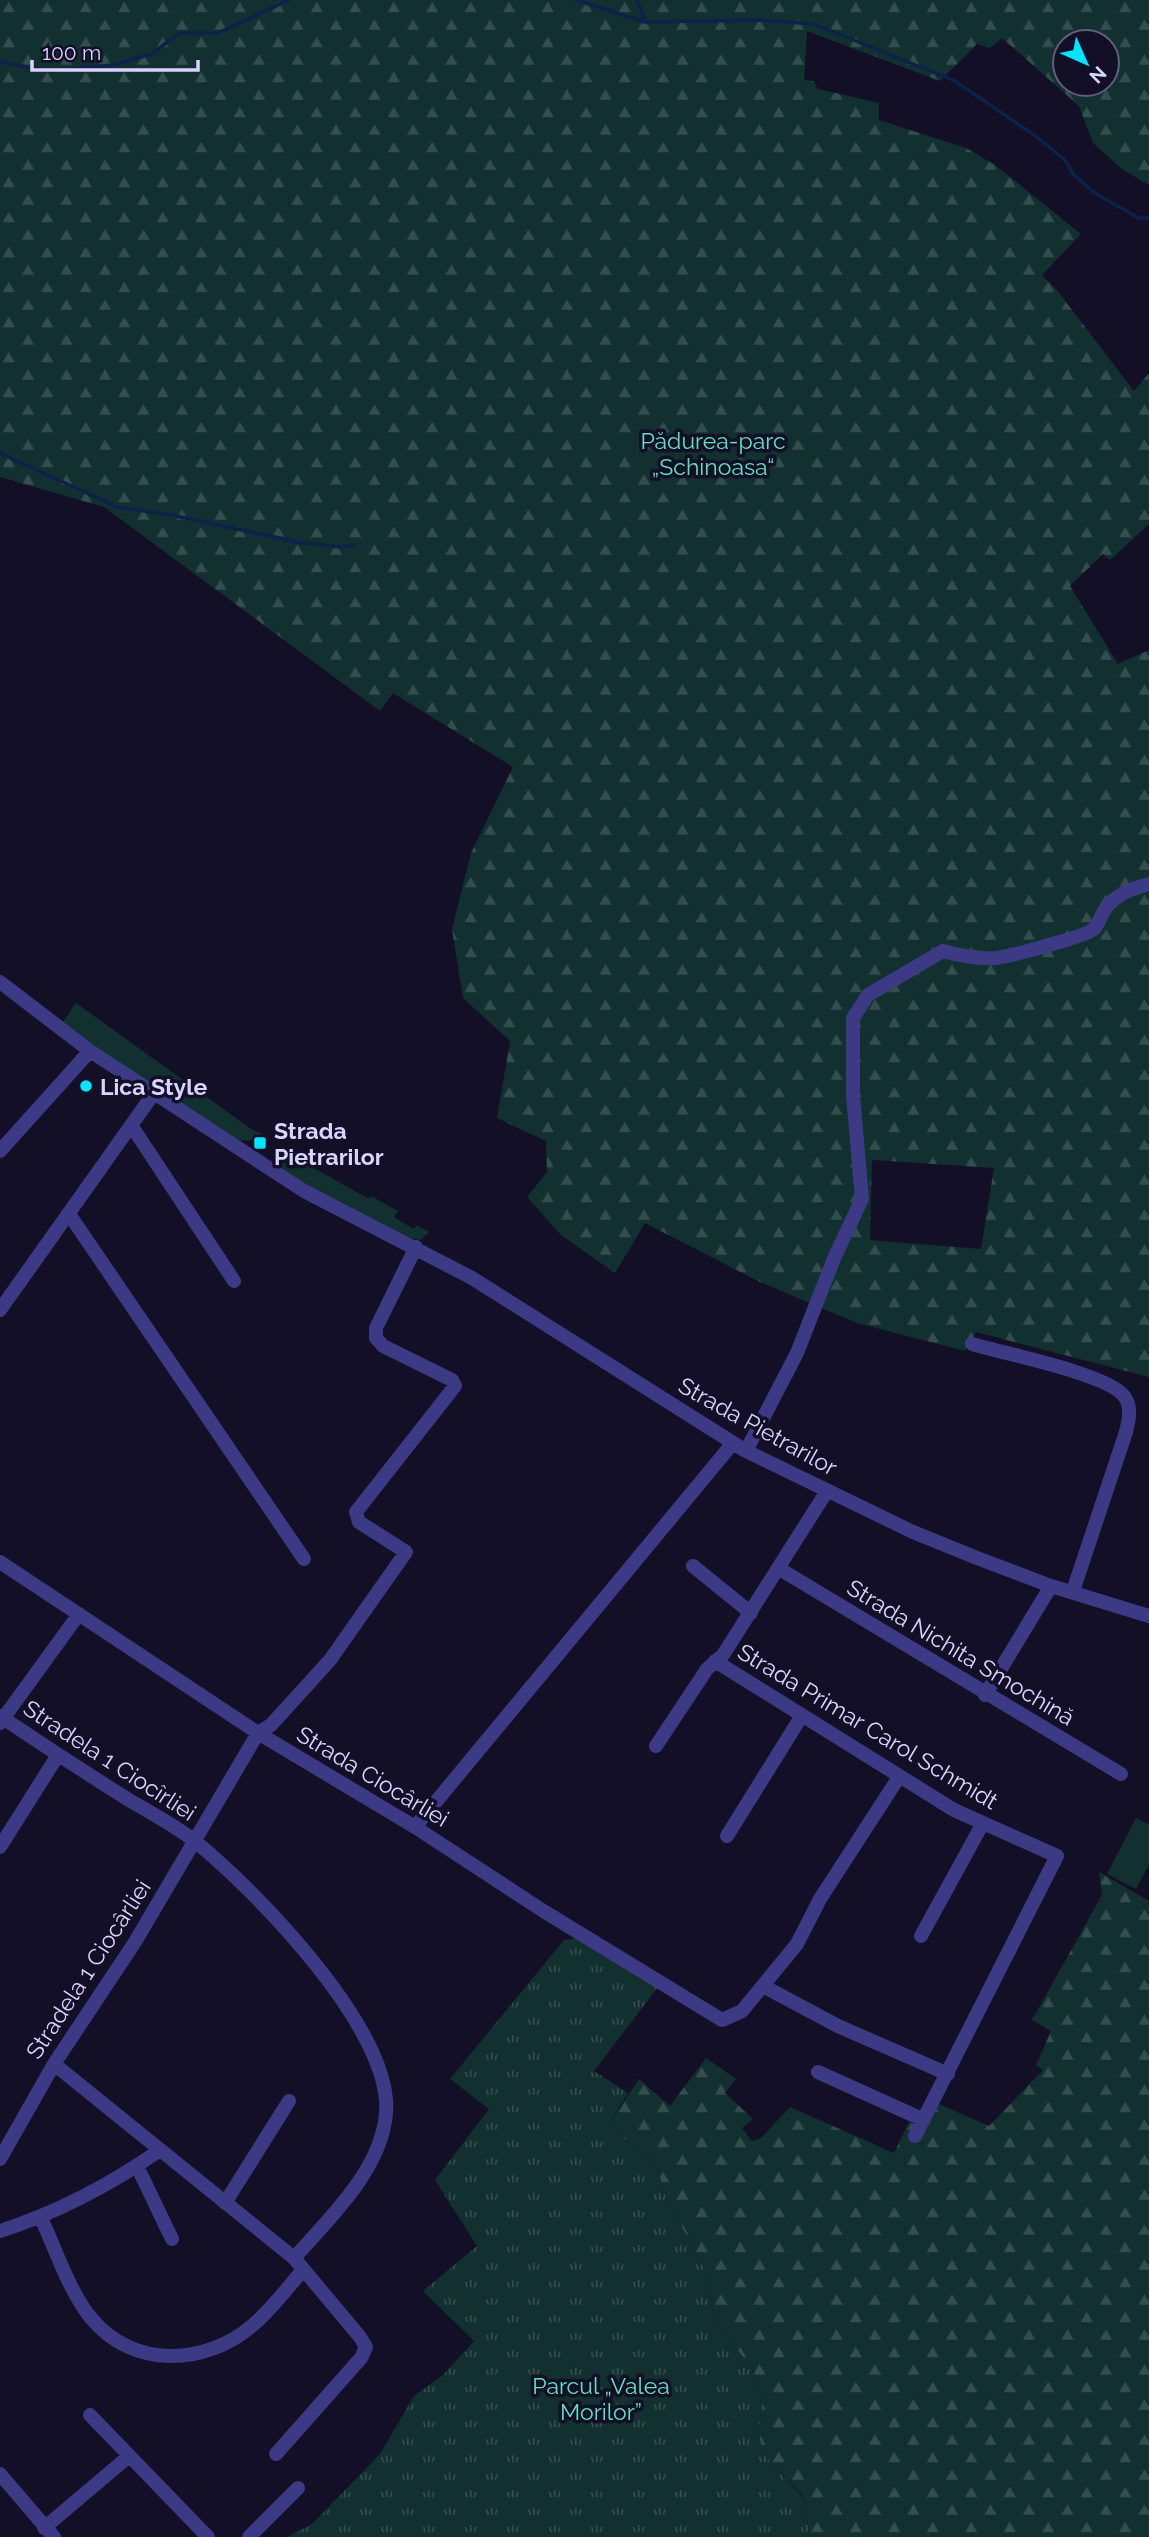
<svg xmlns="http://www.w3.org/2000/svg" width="1149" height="2537" viewBox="0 0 1149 2537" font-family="Raleway,sans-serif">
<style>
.green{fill:#12302f}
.forest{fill:url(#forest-firs);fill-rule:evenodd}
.park{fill:url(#park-tufts)}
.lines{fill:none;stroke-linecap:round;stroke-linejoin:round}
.stream{stroke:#0c2248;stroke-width:3.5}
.minor{stroke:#3d3a85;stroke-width:14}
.poi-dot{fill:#00e5ff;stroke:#130f26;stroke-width:2.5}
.labels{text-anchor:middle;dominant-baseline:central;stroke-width:7;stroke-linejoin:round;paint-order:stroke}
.park-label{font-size:23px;fill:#5fe0c0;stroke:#130f26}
.poi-label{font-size:23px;font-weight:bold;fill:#d9d4ff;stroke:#130f26;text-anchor:start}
.street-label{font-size:23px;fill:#d9d4ff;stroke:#130f26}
</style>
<defs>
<pattern id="forest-firs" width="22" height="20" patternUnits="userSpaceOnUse" patternTransform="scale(1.75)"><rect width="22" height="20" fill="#12302f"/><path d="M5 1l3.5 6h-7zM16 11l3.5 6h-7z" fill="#344d4e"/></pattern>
<pattern id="park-tufts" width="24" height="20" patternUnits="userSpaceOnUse" patternTransform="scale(1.75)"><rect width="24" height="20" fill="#12302f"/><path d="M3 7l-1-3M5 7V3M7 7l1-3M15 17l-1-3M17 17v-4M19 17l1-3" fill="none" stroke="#344d4e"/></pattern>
</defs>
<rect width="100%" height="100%" fill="#130f26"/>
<path class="green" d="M76,1003L250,1128L264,1135L253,1140L234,1141L65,1027L63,1022Z
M284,1151L367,1198L373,1197L398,1211L394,1217L414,1229L417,1225L429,1232L420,1240L409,1238L277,1170L279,1158Z
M1136,1818L1149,1825V1865L1136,1889L1107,1874Z"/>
<path class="forest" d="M0,0H1149V185L1122,169L1093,143L1079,106L1002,38L990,48L977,44L940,81L807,31L804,80L813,81L818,89L879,103V120L966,148L995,165L1081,234L1042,275L1056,289L1134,391L1149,373V524L1110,560L1103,554L1070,586L1118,664L1149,650V1377L976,1332L965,1351L857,1323L760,1282L645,1223L615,1273L561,1235L527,1197L547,1172L546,1141L497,1118L510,1041L463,998L452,929L471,853L513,767L393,693L380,711L104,507L0,477ZM1065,42H1107V84H1065ZM872,1160L994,1168L981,1249L870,1240Z
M1099,1872L1149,1901V2537H809L806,2505L801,2494L762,2453L759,2433L762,2401L753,2370L714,2320L710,2280L668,2201L655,2164L608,2125L639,2079L670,2106L706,2058L736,2079L725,2093L753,2119L742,2128L752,2141L761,2138L790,2107L894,2153L909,2122L926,2129L939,2104L989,2126L1043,2070L1036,2065L1051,2031L1032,2020L1102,1895Z"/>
<path class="park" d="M578,1938L658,1987L594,2071L628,2093L608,2125L655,2164L668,2201L710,2280L714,2320L753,2370L762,2401L759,2433L762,2453L800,2494L806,2505L809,2537H287L312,2524L380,2454L414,2396L443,2375L474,2341L423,2291L477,2246L435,2180L489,2109L450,2079L564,1940Z"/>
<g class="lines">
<path class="stream" d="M576,0L645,22L762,20L814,24L955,81L1037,137L1064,159L1074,175L1096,194L1139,218H1149
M637,0L645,21
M0,62L49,71L113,65L151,54L180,33H218L289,0
M0,453L117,507L171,515L303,543L341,547L355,545"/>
<path class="minor" d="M0,982L90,1051L304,1191L472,1278L746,1451L913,1532L977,1558L1051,1586L1149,1616
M131,1125L234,1281
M0,1151L90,1051
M69,1214L304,1559
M0,1310L154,1093
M972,1344C1002,1353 1108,1374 1124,1396C1132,1406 1129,1420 1126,1432L1073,1591
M746,1451L797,1353L835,1256L862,1199L853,1095V1018L868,995L943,951C961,956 978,959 996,958C1007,957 1087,936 1094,929C1098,925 1101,916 1104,911C1113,895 1133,888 1149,884
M0,1562L258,1733L415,1827L545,1912L722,2020L742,2011L797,1944L820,1899L899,1777
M693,1566L751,1613
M778,1568L1121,1774
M715,1661L954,1810L1057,1856L915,2136
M985,1695L1051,1586
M0,1716C43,1745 86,1773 129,1800C151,1813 176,1826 196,1842C257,1892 393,2031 386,2113C382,2169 329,2219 294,2258
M0,1723L79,1614
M656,1746L707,1669L723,1655L827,1491
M415,1827L733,1443
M727,1836L801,1717
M0,1847L58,1755
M921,1936L983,1823
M763,1986L838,2026L948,2074
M54,2064L294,2258L360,2337L366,2347L361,2358L276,2454
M818,2072L924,2120
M0,2159L54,2064L135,1942L258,1733L271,1725L330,1660L406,1552L359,1522L356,1512L455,1386L452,1380L383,1346L376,1338V1328L416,1247
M137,2166L172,2239
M225,2203L289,2101
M41,2218C56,2250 69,2291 91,2318C133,2369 205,2366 253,2325C272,2309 287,2288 303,2270
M0,2231C59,2212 110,2185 160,2150
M90,2415L208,2537
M0,2474L54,2537
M44,2528L128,2457
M249,2537L298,2488"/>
</g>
<g class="poi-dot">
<circle cx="86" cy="1086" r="7"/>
<rect x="253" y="1136" width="14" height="14" rx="3.5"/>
</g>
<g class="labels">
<g class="park-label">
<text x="713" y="440">Pădurea-parc<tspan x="713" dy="26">„Schinoasa“</tspan></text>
<text x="601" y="2385">Parcul „Valea<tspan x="601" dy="26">Morilor”</tspan></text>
</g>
<g class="poi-label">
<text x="100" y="1086">Lica Style</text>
<text x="274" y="1130">Strada<tspan x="274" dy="26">Pietrarilor</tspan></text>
</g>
<g class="street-label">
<text transform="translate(758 1426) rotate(29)">Strada Pietrarilor</text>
<text transform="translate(961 1652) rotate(31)">Strada Nichita Smochină</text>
<text transform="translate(868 1726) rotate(31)">Strada Primar Carol Schmidt</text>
<text transform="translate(110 1760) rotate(33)">Stradela 1 Ciocîrliei</text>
<text transform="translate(373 1776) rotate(31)">Strada Ciocârliei</text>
<text transform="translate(88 1969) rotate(-57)">Stradela 1 Ciocârliei</text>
</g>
</g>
<g transform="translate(1086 63) rotate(135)"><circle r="33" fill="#130f26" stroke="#625e7d" stroke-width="2"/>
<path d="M0-5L12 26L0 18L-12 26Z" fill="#00e5ff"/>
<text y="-10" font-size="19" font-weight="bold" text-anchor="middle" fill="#d9d4ff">N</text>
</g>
<path d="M32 60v10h166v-10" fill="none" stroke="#d9d4ff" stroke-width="3.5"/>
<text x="42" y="60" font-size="21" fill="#d9d4ff" stroke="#130f26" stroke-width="5" paint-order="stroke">100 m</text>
</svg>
